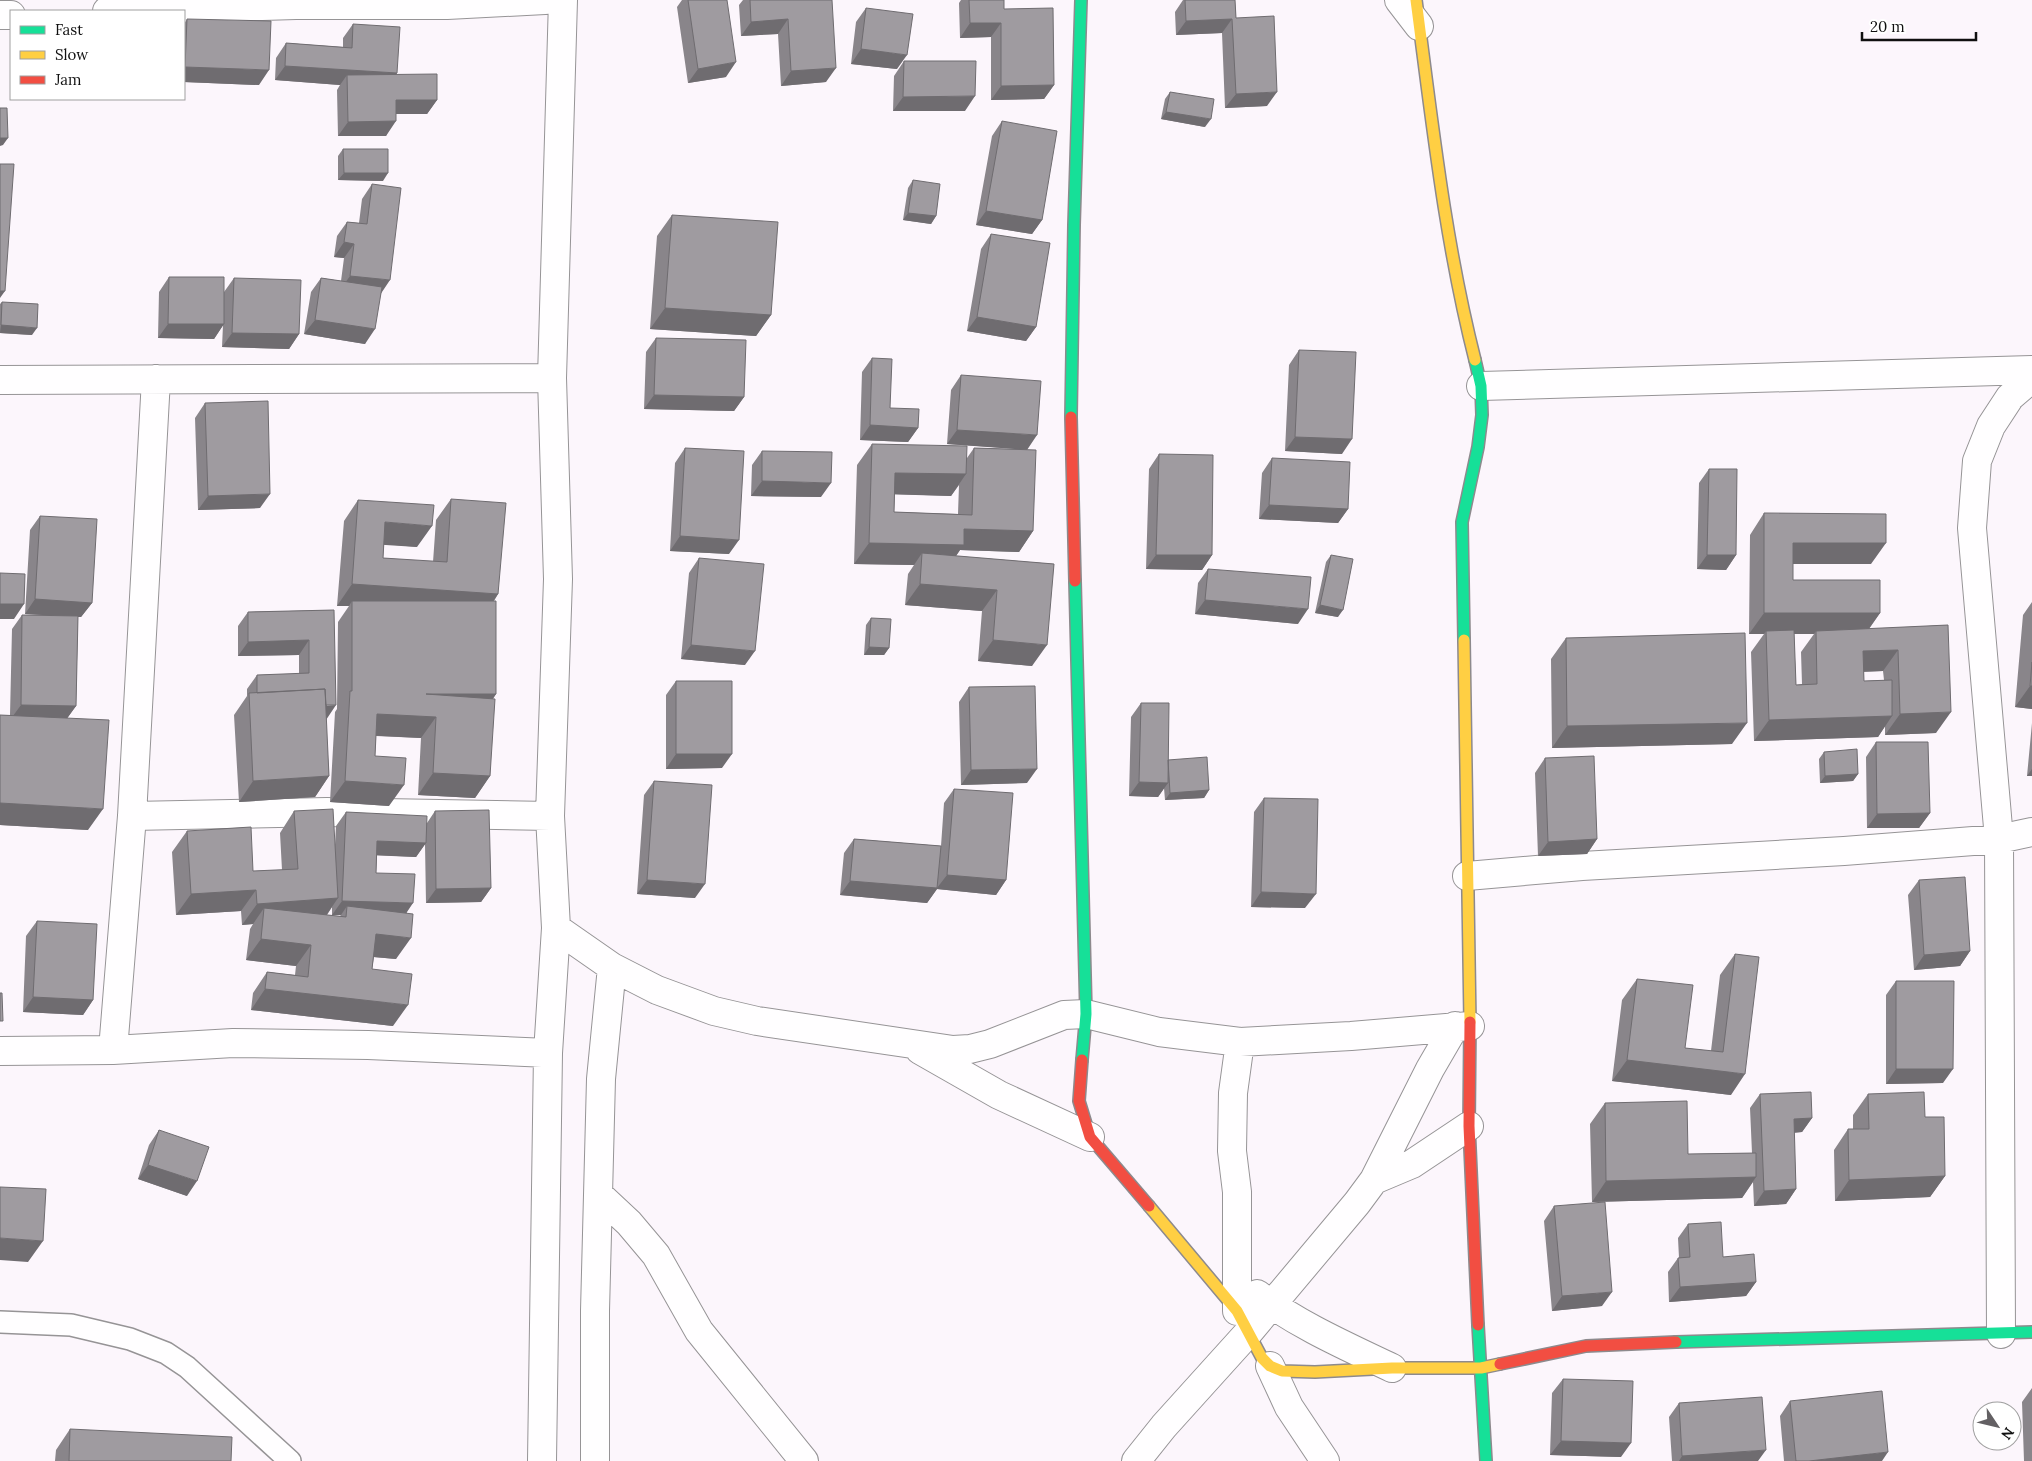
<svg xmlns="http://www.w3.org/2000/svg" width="2032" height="1461" viewBox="0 0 2032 1461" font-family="Lora,serif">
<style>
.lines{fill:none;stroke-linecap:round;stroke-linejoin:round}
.lane-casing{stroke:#969496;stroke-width:24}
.street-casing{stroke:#969496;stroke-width:30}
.fast-casing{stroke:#8d8a8d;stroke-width:14}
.slow-casing{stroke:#8d8a8d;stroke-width:14}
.jam-casing{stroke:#8d8a8d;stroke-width:14}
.lane{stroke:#fffeff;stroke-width:21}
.street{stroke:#fffeff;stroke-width:28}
.fast{stroke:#16e098;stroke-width:11}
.slow{stroke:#ffcf43;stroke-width:11}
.jam{stroke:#f24e42;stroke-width:11}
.wall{fill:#89858a;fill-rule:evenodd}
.shaded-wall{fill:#6f6c70}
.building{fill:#9f9ba0;stroke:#6f6c70}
</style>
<rect width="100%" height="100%" fill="#fcf6fc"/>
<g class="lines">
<g class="lane-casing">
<path id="lane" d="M0,1322L71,1325L130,1339L166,1353L187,1367L290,1461"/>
</g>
<g class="street-casing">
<path id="street" d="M1399,0L1419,26
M107,11L296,5H447L545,0
M0,15H11
M0,380L552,378
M1481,386L2032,370
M132,816L327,812L550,816
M1467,876L1582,866L1844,851L1999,839L2032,832
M556,928L612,967L657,990L714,1011L757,1021L953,1050L970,1049L990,1044L1064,1015L1086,1014L1159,1032L1240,1042L1351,1036L1470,1026
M113,1050L132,816L156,379
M920,1050L999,1095L1090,1137
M0,1051L113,1050L233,1043L368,1045L548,1053
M1374,1180L1412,1164L1469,1126
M598,1194L629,1223L656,1255L699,1331L804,1461
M1257,1294C1298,1325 1346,1346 1392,1368
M1237,1311V1192L1232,1151L1233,1093L1240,1042
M2001,1334L1999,839L1972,528L1977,461L1991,426L2010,397L2032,378
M1270,1366L1289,1407L1325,1461
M542,1461L548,1053L556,928L550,816L558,579L552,378L563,0
M595,1461V1311L601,1079L612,967
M1136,1461L1164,1426L1248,1333L1357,1203L1374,1180L1430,1069L1455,1026"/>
</g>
<g class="fast-casing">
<path id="fast" d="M1071,417L1074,225L1081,0
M1075,581L1086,1014L1082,1060
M1464,640L1462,522L1478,447L1482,415L1481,386L1475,360
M1478,1325L1486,1461
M1676,1342L2032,1332"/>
</g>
<g class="slow-casing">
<path id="slow" d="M1416,0C1432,121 1445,242 1475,360
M1464,640L1470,1022
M1149,1206L1237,1311L1262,1358L1270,1366L1282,1371L1315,1372L1392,1368H1481L1500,1364"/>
</g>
<g class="jam-casing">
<path id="jam" d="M1071,417L1075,581
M1470,1022L1469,1126L1478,1325
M1082,1060L1079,1101L1090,1137L1149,1206
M1500,1364L1586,1346L1676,1342"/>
</g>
<use href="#lane" class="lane"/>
<use href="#street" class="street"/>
<use href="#fast" class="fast"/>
<use href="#slow" class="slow"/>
<use href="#jam" class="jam"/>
</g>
<path class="wall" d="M682,0H727L726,77L688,83L677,7Z
M743,0H832L826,82L781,86L778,34L741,36L739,5Z
M961,0H1004V9L1054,85L1044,99L991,100V37L960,38L959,3Z
M1183,0H1235L1236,18L1267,106L1225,108L1222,33L1176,35L1175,12Z
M866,8L897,69L851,64L856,22Z
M187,19L259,85L184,82V24Z
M353,24L397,73L396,75L437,100L427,114H396L386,136H338L337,90L340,85L275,80L276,58L286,43L343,47V38Z
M904,61L965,111H893L894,76Z
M1170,92L1205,127L1161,119L1165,99Z
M1002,121L1042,220L1032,234L976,225L992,136Z
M343,149L383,181L338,180V156Z
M913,180L936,216L931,224L903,220L908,188Z
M372,184L381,293L365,344L304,334L311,292L321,278L341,281L344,258L334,257L337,236L347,222L359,223L362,199Z
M672,215L771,315L756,336L650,329L657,236Z
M991,234L1036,327L1026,341L967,331L981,249Z
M169,277L224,292L234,278L299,334L289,349L222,347L223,325L214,339L158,338L159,292Z
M2,302L32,335L0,333V304Z
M656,338L744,397L734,411L644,409L646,352Z
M1299,350L1342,454L1285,451L1289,365Z
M872,358L890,408L918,428L908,442L860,440L862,372Z
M961,375L1027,449L1033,531L1019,552L960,550L956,556L1054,564L1032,666L978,661L982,611L905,605L908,574L914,565L854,564L857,465L872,444L967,458L974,448L1022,449L947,444L951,390ZM959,485L958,514L894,512L895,494L951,496Z
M205,403L260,508L198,510L195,418Z
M685,448L729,554L670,551L675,463Z
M762,451L821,497L751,496L752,465Z
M1159,454L1212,555L1202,570L1146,569L1149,469Z
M1272,458L1348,509L1338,523L1259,519L1262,473Z
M1709,469L1736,555L1726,570L1697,569L1699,483Z
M451,499L498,594L494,601L496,694L493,699L490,776L475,798L418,795L421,738L376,736L375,756L389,806L330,802L335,712L337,709L338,622L349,606H337L344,521L358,500L417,547L384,544L383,558L433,562L436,520Z
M1764,513L1871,564H1793V580L1880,613L1869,629L1948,625L1936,733L1885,735V726L1878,737L1754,741L1751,652L1764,634H1749L1750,535ZM1794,634H1814L1801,652L1802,684L1796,685ZM1883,671L1884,680L1864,681V672Z
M40,516L92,603L81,617H78L76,706L67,718L88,830L0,825V715H10L12,629L22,615L58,616L25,614L30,530Z
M1331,555L1338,617L1315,613L1326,562Z
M699,558L745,665L681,659L689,573Z
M1208,569L1298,624L1195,614L1198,583Z
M2032,602V709L2015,707L2023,615Z
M334,610L326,719L329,776L315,797L239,802L234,715L247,696V689L257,675L299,674V655L238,656V626L248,612Z
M871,618L889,648L884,655H864L866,625Z
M1566,638L1732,744L1552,748L1551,659Z
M676,681L722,768L666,769V695Z
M969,687L1027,783L961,785L959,702Z
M1141,703L1168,760L1209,790L1204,798L1165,800L1164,788L1158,797L1129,796L1131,717Z
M2032,723V776H2027Z
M1876,742L1930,813L1919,828H1867L1866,757Z
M1824,752L1858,774L1853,781L1820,783L1819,759Z
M1545,758L1597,839L1587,854L1538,856L1535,773Z
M654,781L695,898L637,894L644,795Z
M954,789L1006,880L996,895L937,889L927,903L840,895L844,853L854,839L941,846L944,803Z
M1264,798L1305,908L1251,907L1254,812Z
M294,811L335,845L336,826L346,812L427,823L435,811L491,888L481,902L426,903L425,844L416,857L377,855L376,873L407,913L396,959L374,957L372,969L393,1026L251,1010L253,993L267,972L295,975L296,966L246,960L250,929L253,924L242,925L241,911L176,915L172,852L187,831L253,871L282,870L280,833ZM332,907V915H341L340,916L327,915Z
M1919,880L1970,951L1960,966L1914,970L1908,895Z
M37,921L93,1000L83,1015L23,1012L26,936Z
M1735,954L1731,1095L1612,1081L1622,1000L1637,979L1685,1048L1711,1051L1720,975Z
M1896,981L1943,1083L1886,1084V995Z
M1760,1094L1812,1118L1802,1132L1794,1133L1796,1189L1786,1204L1754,1206L1753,1182L1742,1198L1592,1202L1590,1124L1605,1103L1688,1154L1752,1153L1750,1108Z
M1868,1094L1925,1117L1945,1176L1930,1197L1835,1201L1834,1150L1848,1129H1853V1115Z
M159,1130L187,1196L138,1179L149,1145Z
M1554,1206L1602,1306L1552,1311L1544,1221Z
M1688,1224L1723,1257L1756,1282L1746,1296L1669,1302L1668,1272L1678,1258H1679L1678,1238Z
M1563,1379L1621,1457L1550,1455L1552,1393Z
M2032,1388V1461H2024L2022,1402Z
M1790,1401L1882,1461H1784L1780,1416Z
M1679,1403L1758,1461H1672L1669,1417Z
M70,1429L231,1461H55L56,1450Z"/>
<path class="shaded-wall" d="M788,19L778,34L741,36L751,22Z
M1232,19L1222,33L1176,35L1186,21Z
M970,23H1001L991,37L960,38Z
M861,49L907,55L897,69L851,64Z
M736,62L726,77L688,83L698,69Z
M285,66L397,73L387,88L347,75L340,85L275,80Z
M185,67L269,70L259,85L184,82V69Z
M836,68L826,82L781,86L791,71Z
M1054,85L1044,99L991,100L1001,86Z
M1277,92L1267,106L1225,108L1236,94Z
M975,96L965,111H893L903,97Z
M396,100H437L427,114H386Z
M1166,112L1211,119L1205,127L1161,119Z
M396,121L386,136H338L348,122Z
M0,138H8L3,145L0,146Z
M344,173H388L383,181L338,180Z
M986,211L1042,220L1032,234L976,225Z
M908,213L936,216L931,224L903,220Z
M344,242L354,244L344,258L334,257Z
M350,276L390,280L380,295L340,290Z
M0,291H5L0,298Z
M665,308L771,315L756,336L650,329Z
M977,317L1036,327L1026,341L967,331Z
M315,320L375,329L365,344L304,334Z
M168,324H224L214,339L158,338Z
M1,325L37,328L32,335L0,333Z
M232,333L299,334L289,349L222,347Z
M654,395L744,397L734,411L644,409Z
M870,425L918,428L908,442L860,440Z
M957,430L1037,435L1027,450L947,444Z
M1295,437L1352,439L1342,454L1285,451Z
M895,473L966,474L951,496L880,494Z
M762,481L831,483L821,497L751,496Z
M270,494L260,508L198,510L208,496Z
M1269,505L1348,509L1338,523L1259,519Z
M385,522L432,526L417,547L370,544Z
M964,529L1033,531L1019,552L960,550L949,566L922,553L914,565L854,564L869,543Z
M680,536L739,540L729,554L670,551Z
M1793,543H1886L1871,564H1778Z
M1156,555H1212L1202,570L1146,569Z
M1707,555H1736L1726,570L1697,569Z
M352,584L498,594L484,615L352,601L349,606H337Z
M920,584L997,590L982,611L905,605Z
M35,599L92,603L81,617L25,614Z
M1205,600L1308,609L1298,624L1195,614Z
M0,604H24L14,619H0Z
M1320,605L1343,610L1338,617L1315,613Z
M1764,613H1880L1865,634L1816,631L1814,634H1766V631L1764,634H1749Z
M309,640L299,655L238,656L248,642Z
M993,640L1047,645L1032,666L978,661Z
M691,645L755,651L745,665L681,659Z
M869,647L889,648L884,655H864Z
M1898,650L1883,671L1848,672L1863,651Z
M2030,686H2032V709L2015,707Z
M426,694H496L481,715Z
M21,705L76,706L66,720H10Z
M336,705L326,720L320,706Z
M1951,712L1936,733L1885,735L1900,714Z
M377,714L436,717L421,738L362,735Z
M1892,716L1878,737L1754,741L1769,720Z
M1747,723L1732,744L1552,748L1567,726Z
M676,754H732L722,768L666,769Z
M1037,769L1027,783L961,785L971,770Z
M2032,769V776H2027Z
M433,773L490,776L475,798L418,795Z
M1858,774L1853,781L1820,783L1825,776Z
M329,776L315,797L239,802L253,781Z
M345,781L404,785L389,806L330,802Z
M1139,782L1168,783L1158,797L1129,796Z
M1209,790L1204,798L1165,800L1170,793Z
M0,803L103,809L88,830L0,825Z
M1930,813L1919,828H1867L1877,814Z
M1597,839L1587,854L1538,856L1548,842Z
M377,841L426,843L416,857L367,855Z
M947,875L1006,880L996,895L937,889L927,903L840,895L850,881L937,888Z
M647,880L705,884L695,898L637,894Z
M491,888L481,902L426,903L436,889Z
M256,890L241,911L176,915L191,894Z
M1261,892L1316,894L1305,908L1251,907Z
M338,898L323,920L264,908L253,924L242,925L257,904Z
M342,901L413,903L403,918L347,906L341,915H332Z
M376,934L411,938L396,959L362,956Z
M261,939L311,945L296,966L246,960Z
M1970,951L1960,966L1914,970L1924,955Z
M265,989L408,1005L393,1026L251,1010Z
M33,997L93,1000L83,1015L23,1012Z
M1627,1060L1745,1074L1731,1095L1612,1081Z
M1896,1069H1953L1943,1083L1886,1084Z
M1812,1118L1802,1132L1784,1133L1794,1119Z
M148,1165L197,1181L187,1196L138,1179Z
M1945,1176L1930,1197L1835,1201L1849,1180Z
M1756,1177L1742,1198L1592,1202L1606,1181Z
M1796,1189L1786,1204L1754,1206L1764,1191Z
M0,1238L43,1241L28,1262L0,1260Z
M1756,1282L1746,1296L1669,1302L1680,1287Z
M1612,1292L1602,1306L1552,1311L1562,1296Z
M1561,1441L1631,1443L1621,1457L1550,1455Z
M1766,1450L1758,1461H1679L1682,1456Z
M1888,1452L1882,1461H1809Z"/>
<path class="building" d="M688,0H727L736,62L698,69Z
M750,0H832L836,68L791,71L788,19L751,22Z
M969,0H1004V9L1053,8L1054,85L1001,86V23H970Z
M1185,0H1235L1236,18L1274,16L1277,92L1236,94L1232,19L1186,21Z
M866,8L913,14L907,55L861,49Z
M187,19L271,21L269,70L185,67Z
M353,24L400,27L397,73L285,66L286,43L352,48Z
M904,61H976L975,96L903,97Z
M437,74V100H396V121L348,122L347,75Z
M1170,92L1214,99L1211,119L1166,112Z
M0,108H7L8,138H0Z
M1002,121L1057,131L1042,220L986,211Z
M343,149H388V173H344Z
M0,164H14L5,291H0Z
M913,180L940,184L936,216L908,213Z
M372,184L401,188L390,280L350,276L354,244L344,242L347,222L367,224Z
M672,215L778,222L771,315L665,308Z
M991,234L1050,243L1036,327L977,317Z
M169,277H224V324H168Z
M234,278L301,280L299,334L232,333Z
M321,278L382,287L375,329L315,320Z
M2,302L38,304L37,328L1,325Z
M656,338L746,340L744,397L654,395Z
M1299,350L1356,352L1352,439L1295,437Z
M872,358L892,359L890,408L919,409L918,428L870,425Z
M961,375L1041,381L1037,435L957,430Z
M268,401L270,494L208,496L205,403Z
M872,444L967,446L966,474L895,473L894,512L972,515L974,448L1036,450L1033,531L964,529V545L869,543Z
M685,448L744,451L739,540L680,536Z
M762,451L832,452L831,483L762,481Z
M1159,454L1213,455L1212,555H1156Z
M1272,458L1350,462L1348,509L1269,505Z
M1709,469H1737L1736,555H1707Z
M451,499L506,503L498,594L352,584L358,500L434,505L432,526L385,522L383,558L447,562Z
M1764,513L1886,514V543H1793V580H1880V613H1764Z
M40,516L97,519L92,603L35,599Z
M922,553L1054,564L1047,645L993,640L997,590L920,584Z
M1331,555L1353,559L1343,610L1320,605Z
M699,558L764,564L755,651L691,645Z
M1208,569L1311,577L1308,609L1205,600Z
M0,573L25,574L24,604H0Z
M352,601H496V694H426L495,699L490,776L433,773L436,717L377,714L375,756L406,758L404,785L345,781L350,691H352Z
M334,610L336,705H326L325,689L257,693V675L309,673V640L248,642V612Z
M22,615L78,616L76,706L21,705Z
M871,618L891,619L889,648L869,647Z
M1948,625L1951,712L1900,714L1898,650L1863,651L1864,681L1892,680V716L1769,720L1766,631L1794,630L1796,685L1817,684L1816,631Z
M1745,633L1747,723L1567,726L1566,638Z
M2032,662V686H2030Z
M676,681H732V754H676Z
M1035,686L1037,769L971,770L969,687Z
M325,689L329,776L253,781L249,693Z
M1141,703H1169L1168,783L1139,782Z
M0,715L109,720L103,809L0,803Z
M1876,742H1928L1930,813L1877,814Z
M1857,749L1858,774L1825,776L1824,752Z
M1594,756L1597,839L1548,842L1545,758Z
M1207,757L1209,790L1170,793L1168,760Z
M654,781L712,785L705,884L647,880Z
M954,789L1013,793L1006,880L947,875Z
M1264,798L1318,799L1316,894L1261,892Z
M333,809L338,898L257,904L256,890L191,894L187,831L251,827L253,871L298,869L294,811Z
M489,810L491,888L436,889L435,811Z
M346,812L427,816L426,843L377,841L376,873L415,874L413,903L342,901Z
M854,839L941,846L937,888L850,881Z
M1965,877L1970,951L1924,955L1919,880Z
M347,906L413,914L411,938L376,934L372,969L412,974L408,1005L265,989L267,972L308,977L311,945L261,939L264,908L346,917Z
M37,921L97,924L93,1000L33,997Z
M1735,954L1759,957L1745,1074L1627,1060L1637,979L1693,985L1685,1048L1723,1052Z
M1896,981H1954L1953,1069H1896Z
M0,993H2L3,1021H0Z
M1811,1092L1812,1118L1794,1119L1796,1189L1764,1191L1760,1094Z
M1924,1092L1925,1117H1944L1945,1176L1849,1180L1848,1129H1869L1868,1094Z
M1687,1101L1688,1154L1756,1153V1177L1606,1181L1605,1103Z
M159,1130L209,1147L197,1181L148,1165Z
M0,1187L46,1189L43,1241L0,1238Z
M1605,1202L1612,1292L1562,1296L1554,1206Z
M1721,1222L1723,1257L1754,1254L1756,1282L1680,1287L1678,1258L1690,1257L1688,1224Z
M1563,1379L1633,1381L1631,1443L1561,1441Z
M1882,1391L1888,1452L1809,1461H1796L1790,1401Z
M1762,1397L1766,1450L1682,1456L1679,1403Z
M70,1429L232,1437L231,1461H69Z"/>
<rect x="10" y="10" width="175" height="90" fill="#ffffff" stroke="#9f9f9f"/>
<rect x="20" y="26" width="25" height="8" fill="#16e098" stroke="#9f9f9f"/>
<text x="55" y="35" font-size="15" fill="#101010">Fast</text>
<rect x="20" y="51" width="25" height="8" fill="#ffcf43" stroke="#9f9f9f"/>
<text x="55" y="60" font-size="15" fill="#101010">Slow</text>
<rect x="20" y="76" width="25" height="8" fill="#f24e42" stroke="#9f9f9f"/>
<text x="55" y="85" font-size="15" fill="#101010">Jam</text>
<g transform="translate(1997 1426) rotate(125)"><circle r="24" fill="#ffffff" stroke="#9f9f9f"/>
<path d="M0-4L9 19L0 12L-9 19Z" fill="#636063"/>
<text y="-8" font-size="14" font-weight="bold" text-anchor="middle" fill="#101010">N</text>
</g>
<path d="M1862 32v8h114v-8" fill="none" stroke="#101010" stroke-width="2.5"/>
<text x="1870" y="32" font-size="15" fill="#101010" stroke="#ffffff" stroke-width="4" paint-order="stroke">20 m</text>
</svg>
